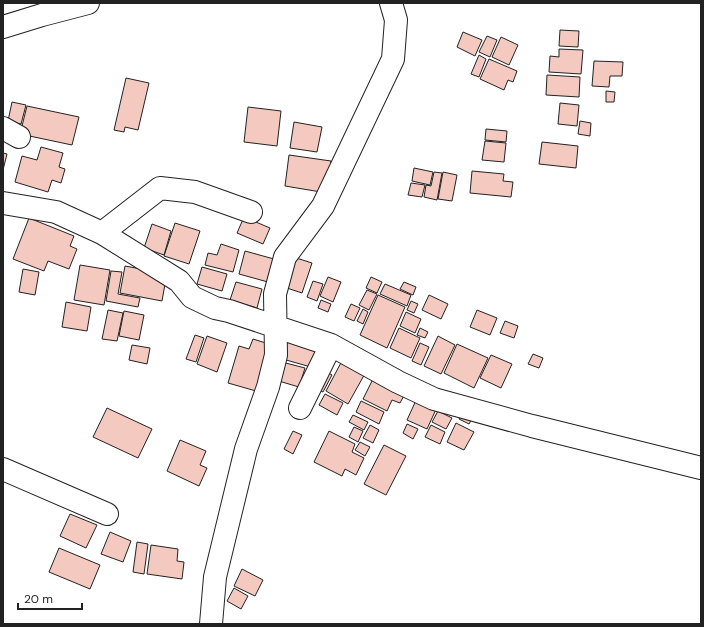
<svg xmlns="http://www.w3.org/2000/svg" width="704" height="627" viewBox="0 0 704 627" font-family="'DM Sans',sans-serif">
<style>
.building{fill:#f3c9c0;stroke:#222}
.lines{fill:none;stroke-linecap:round;stroke-linejoin:round}
.minor-casing{stroke:#222;stroke-width:24}
.minor{stroke:#fff;stroke-width:22}
</style>
<rect width="100%" height="100%" fill="#fff"/>
<path class="building" d="M560,30L579,31L578,47L559,46Z
M463,32L482,40L475,56L457,47Z
M487,36L497,40L490,57L479,52Z
M501,37L518,45L509,65L492,57Z
M559,49L583,50L581,74L549,72L550,56L559,57Z
M479,55L486,59L479,77L471,74Z
M489,59L517,71L513,82L508,80L504,90L480,79Z
M594,61L623,62L622,76H610L609,87L592,86Z
M547,75L580,77L579,97L546,95Z
M126,78L149,83L138,130L125,127L124,132L114,130Z
M606,91L615,92L614,102H606Z
M12,102L26,105L21,124L8,121Z
M560,103L579,105L577,126L558,124Z
M27,106L79,117L72,145L20,134Z
M248,107L281,111L277,146L244,142Z
M580,121L591,123L590,136L578,134Z
M294,122L322,127L317,152L290,148Z
M486,129L507,131L506,142L485,140Z
M485,141L506,143L504,162L482,160Z
M542,142L578,146L576,168L539,164Z
M41,147L63,153L59,167L65,169L61,183L52,180L48,192L15,182L22,156L37,160Z
M3,153L7,154L3,170Z
M289,155L331,161L327,193L285,186Z
M414,168L433,172L430,185L412,181Z
M472,171L504,174L503,181L513,182L511,197L470,193Z
M434,172L442,173L437,200L424,197L426,185L431,186Z
M443,172L457,175L452,201L438,199Z
M411,183L425,185L422,197L408,195Z
M244,217L270,228L263,244L237,233Z
M29,218L74,236L70,246L77,249L69,269L48,261L44,271L13,259Z
M175,223L200,231L189,264L164,256Z
M152,224L171,231L164,255L144,248Z
M221,244L239,250L233,272L205,265L208,253L217,255Z
M245,251L274,259L268,282L239,274Z
M290,256L312,263L302,293L281,286Z
M80,265L110,270L104,305L74,300Z
M125,266L163,273L161,283L165,284L162,301L120,293Z
M202,267L227,274L222,291L197,284Z
M23,269L39,272L35,295L19,292Z
M111,271L122,272L118,294L140,298L138,307L106,301Z
M328,277L341,282L333,302L320,296Z
M371,277L382,282L377,293L366,288Z
M313,281L323,284L317,301L307,297Z
M236,282L262,289L257,308L230,300Z
M404,282L416,287L413,295L400,289Z
M385,284L411,295L407,306L380,294Z
M367,290L377,294L369,310L359,305Z
M378,295L405,307L387,348L360,335Z
M429,295L448,304L441,319L422,310Z
M321,300L331,304L328,312L318,308Z
M411,301L418,304L414,313L407,310Z
M66,302L91,307L87,331L62,327Z
M351,304L360,308L354,321L345,317Z
M363,309L368,312L363,324L357,321Z
M108,310L123,313L117,341L102,339Z
M477,310L497,318L490,335L470,327Z
M124,311L144,315L139,340L119,336Z
M406,312L421,319L415,333L400,326Z
M505,321L518,326L514,338L500,333Z
M399,328L420,338L411,358L390,348Z
M420,328L428,332L425,338L417,335Z
M195,335L204,338L196,362L186,359Z
M207,336L227,343L217,372L197,364Z
M438,336L455,345L441,374L424,366Z
M253,339L269,344L263,393L228,383L239,346L249,349Z
M285,340L316,349L311,367L279,358Z
M420,343L429,347L421,365L412,361Z
M457,344L488,358L474,388L444,373Z
M132,345L150,348L147,364L129,360Z
M533,354L543,358L539,368L528,364Z
M491,355L512,364L501,388L480,378Z
M344,357L367,370L348,404L326,391Z
M278,361L305,368L299,387L272,379Z
M325,371L332,375L323,392L315,388Z
M375,375L407,390L400,403L392,400L387,411L363,399Z
M325,394L343,403L337,415L319,405Z
M418,396L438,405L427,429L407,420Z
M361,401L384,412L379,424L356,412Z
M107,408L152,429L138,458L93,437Z
M464,410L474,415L469,424L459,419Z
M438,411L452,418L446,429L432,422Z
M353,415L368,422L364,430L349,422Z
M456,423L474,432L464,450L447,442Z
M407,424L418,429L413,439L403,433Z
M370,425L379,430L373,443L363,438Z
M431,425L445,432L440,444L425,437Z
M354,427L363,431L358,442L349,437Z
M293,431L302,435L293,454L284,449Z
M329,431L355,444L352,452L364,458L356,475L345,469L342,476L314,462Z
M180,440L206,451L200,465L207,468L199,486L167,471Z
M360,442L370,447L365,456L355,450Z
M384,445L406,456L386,495L364,484Z
M70,514L97,525L86,548L60,536Z
M110,532L131,541L123,562L101,554Z
M137,542L148,544L144,574L133,572Z
M151,545L178,549L177,561L184,562L182,579L147,574Z
M59,548L100,565L90,589L49,572Z
M242,569L263,580L255,596L234,586Z
M234,588L248,596L241,609L227,601Z"/>
<g class="lines">
<g class="minor-casing">
<path id="minor" d="M3,27L42,15L88,3
M3,128L19,137
M3,203L56,212L102,233L179,281L192,297L215,308L229,311L331,345L398,382L434,399L532,426L701,468
M102,233L160,188L195,192L251,212
M300,408L331,345
M3,469L107,514
M211,624L215,577L246,449L268,387L276,355L275,294L285,257L323,206L393,59L396,20L391,3"/>
</g>
<use href="#minor" class="minor"/>
</g>
<rect width="704" height="627" fill="none" stroke="#222222" stroke-width="8"/>
<path d="M18 603v6h64v-6" fill="none" stroke="#222222" stroke-width="2"/>
<text x="24" y="603" font-size="12" fill="#222222" stroke="#ffffff" stroke-width="3" paint-order="stroke">20 m</text>
</svg>
